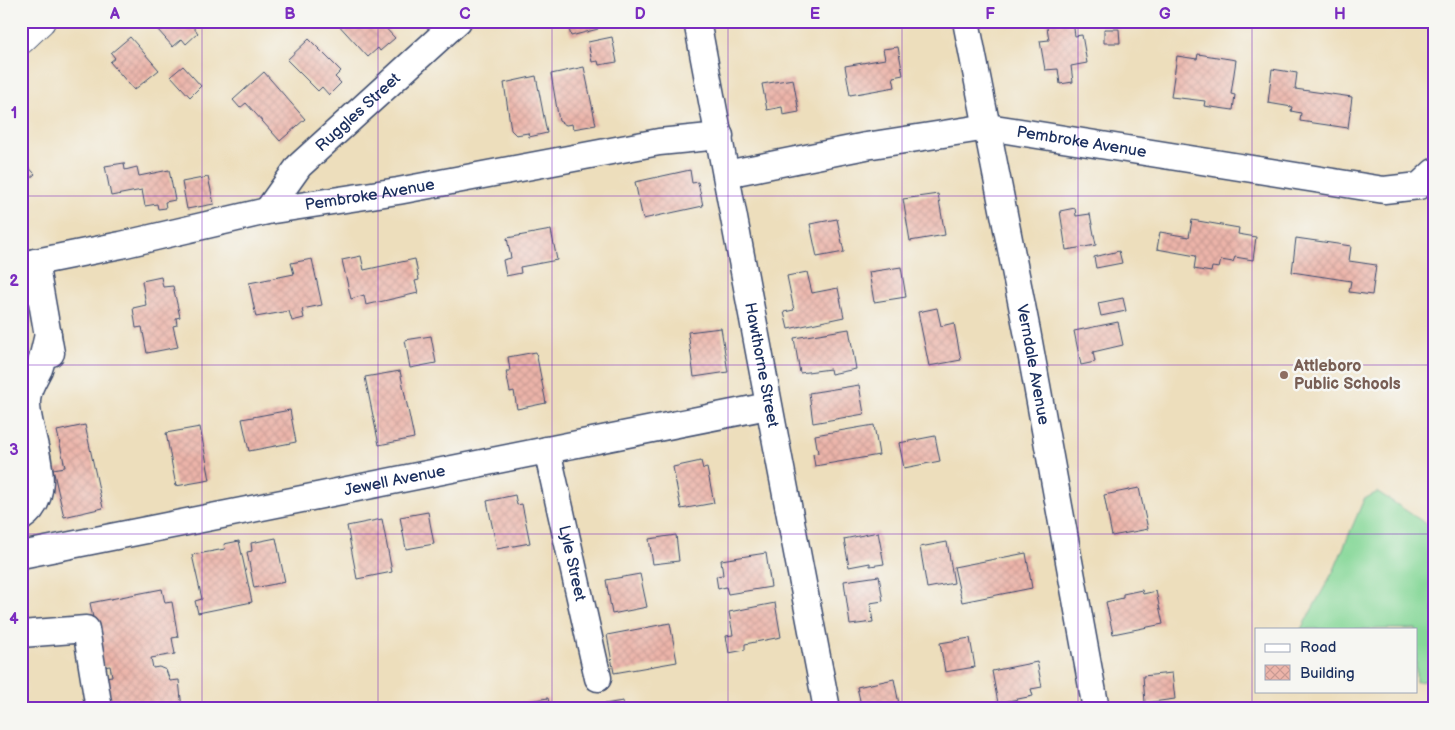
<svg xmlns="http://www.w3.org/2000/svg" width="1455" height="730" viewBox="0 0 1455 730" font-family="'Balsamiq Sans',sans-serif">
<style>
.pitch{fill:#87d899;stroke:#51847c}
.building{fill:url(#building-cross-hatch)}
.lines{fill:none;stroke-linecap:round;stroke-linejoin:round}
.minor-casing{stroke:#3a496c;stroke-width:29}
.highway-casing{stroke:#3a496c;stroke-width:30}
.minor{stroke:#fff;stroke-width:26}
.highway{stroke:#fff;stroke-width:28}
.grid{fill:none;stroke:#7b2cbf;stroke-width:1;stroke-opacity:0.55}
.education-dot{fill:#8d6e63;stroke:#f6f6f2;stroke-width:2}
.labels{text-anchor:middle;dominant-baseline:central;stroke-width:5;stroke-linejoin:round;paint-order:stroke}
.street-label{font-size:16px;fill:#1b2f5e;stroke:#f6f6f2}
.education-label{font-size:16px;font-weight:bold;fill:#785e54;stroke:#f6f6f2;text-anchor:start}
.neatline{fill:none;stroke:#7b2cbf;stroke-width:2}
.grid-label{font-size:16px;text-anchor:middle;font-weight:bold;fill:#7b2cbf}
</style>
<defs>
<pattern id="building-cross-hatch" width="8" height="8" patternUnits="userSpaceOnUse" patternTransform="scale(1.25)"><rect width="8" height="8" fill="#ecb4a9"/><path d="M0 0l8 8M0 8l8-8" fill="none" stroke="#ca9b94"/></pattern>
</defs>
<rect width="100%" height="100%" fill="#f6f6f2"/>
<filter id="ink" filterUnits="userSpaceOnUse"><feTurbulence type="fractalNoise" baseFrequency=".02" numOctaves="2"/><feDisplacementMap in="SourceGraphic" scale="10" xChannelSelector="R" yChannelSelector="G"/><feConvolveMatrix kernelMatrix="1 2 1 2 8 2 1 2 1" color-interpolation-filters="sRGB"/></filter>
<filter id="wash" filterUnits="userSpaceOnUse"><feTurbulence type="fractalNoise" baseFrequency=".0096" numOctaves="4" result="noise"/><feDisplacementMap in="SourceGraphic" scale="20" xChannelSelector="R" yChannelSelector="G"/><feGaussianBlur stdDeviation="1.12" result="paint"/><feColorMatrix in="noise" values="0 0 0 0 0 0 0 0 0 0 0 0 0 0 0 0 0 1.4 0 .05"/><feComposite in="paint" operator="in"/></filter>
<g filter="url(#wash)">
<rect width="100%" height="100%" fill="#eddebc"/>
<path class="pitch" d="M1378,492L1434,529L1433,680L1416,682V629H1301L1334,570L1364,499Z"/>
<g id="blocks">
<path class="building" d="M150,21H188L198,33L186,44L182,39L173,47Z
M335,21H379L395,38L380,51L378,48L368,57Z
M595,21L598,29L571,36L567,22Z
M1046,21H1073L1075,36L1082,35L1087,63L1071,66L1073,82L1060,84L1058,69L1045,70L1040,41L1049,40Z
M1104,29H1119L1120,43H1104Z
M130,37L159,70L134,90L110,62L115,58L111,53Z
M612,37L617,62L599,65L598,61L592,62L588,42Z
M309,39L341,71L335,77L341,83L329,95L322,87L318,91L287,60Z
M898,47L903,75L893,77L895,87L850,95L845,66L885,59L883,49Z
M1198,54L1236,60L1231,94L1235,95L1233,110L1204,106L1205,101L1171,97L1177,56L1197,59Z
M183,66L201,86L190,97L171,76Z
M584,67L596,125L573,129L572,124L566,125L559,121L551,74Z
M1272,69L1297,73L1295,89L1352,97L1348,128L1300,121L1301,113L1291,111L1292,107L1268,103Z
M264,72L305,119L280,141L246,103L240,108L233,100Z
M536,76L547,133L529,137L528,133L516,135L511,130L504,83Z
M793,79L799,112L783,115L782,107L767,110L762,84Z
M21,159L35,174L21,186Z
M124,163L125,170L137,167L139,176L169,170L175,200L165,202L166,208L158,209L157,204L145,206L142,190L111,196L105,166Z
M690,170L692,183L698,182L703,206L643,219L635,182Z
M208,177L214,204L187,209L182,182Z
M938,194L945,235L910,241L903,199Z
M1075,208L1076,216L1090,214L1096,245L1066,250L1060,211Z
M837,219L844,252L817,257L810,224Z
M1192,220L1239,228L1238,234L1256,237L1253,260L1235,257L1233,262L1221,260L1219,268L1212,267L1211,272L1194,269L1196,256L1157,249L1160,232L1189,237Z
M551,230L557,260L520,267L521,273L506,276L503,260L511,258L507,238Z
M1296,238L1351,246L1349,261L1376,265L1372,295L1349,292L1351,281L1292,272Z
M1119,251L1122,263L1096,268L1094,257Z
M361,256L364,270L415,259L419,280L415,281L418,293L366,305L364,295L351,299L342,260Z
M312,259L322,305L302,309L304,318L292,321L289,311L256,317L249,283L294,274L291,263Z
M901,267L906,297L874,302L869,272Z
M807,272L812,293L838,288L844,317L788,329L784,312L794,310L787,276Z
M161,277L163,287L173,286L180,317L176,318L177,325L173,326L178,347L147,353L142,327L136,328L133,308L146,305L142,281Z
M1123,298L1126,311L1101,316L1098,303Z
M937,308L941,326L954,323L961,360L929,366L918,312Z
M1118,322L1123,345L1093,352L1095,362L1081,365L1074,331Z
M721,328L728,372L694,377L688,332Z
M849,329L856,369L831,374L830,369L800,373L794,338Z
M431,336L436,363L410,368L405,340Z
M536,352L546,403L517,409L514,391L510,392L506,371H510L508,357Z
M400,371L414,438L379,445L365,377Z
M859,385L864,414L813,423L809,393Z
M290,410L296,442L249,451L242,419Z
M21,422L34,488L21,490Z
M85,425L103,508L64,517L53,469L65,467L57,431Z
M874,425L879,455L815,466L813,454L818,453L815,435Z
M200,427L210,480L176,486L166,433Z
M935,436L940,461L904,468L899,443Z
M701,461L703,469L707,468L714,503L681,509L673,467Z
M1139,488L1148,529L1112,536L1104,495Z
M515,495L517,505L522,504L530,543L497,549L487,501Z
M428,512L434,544L406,549L400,517Z
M382,519L392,572L357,579L347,526Z
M878,532L884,564L870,566V563L849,567L844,539Z
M676,535L679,561L653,564L649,539Z
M276,538L285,582L254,588L247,552L252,551L251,543Z
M239,541L252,602L198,613L195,601L202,599L192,555L225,549L224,544Z
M947,542L954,583L927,588L920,547Z
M766,553L771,587L728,594L726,587L718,589L716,576L723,575L721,560Z
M1026,553L1032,588L962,602L954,567Z
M640,574L647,607L612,614L606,580Z
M879,576L883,601L870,603L873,622L850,625L844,581Z
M162,589L165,603L172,602L178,637L172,638L175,654L151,658L153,668L159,667L166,670L170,681L179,680L182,709H107L105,677L112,676L110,666L103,667L90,603Z
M1142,590L1143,594L1156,591L1163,624L1113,634L1106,602L1123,598V594Z
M775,603L781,637L745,644V650L729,653L726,636L733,635L729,612Z
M670,623L677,662L614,673L607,635Z
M970,638L975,667L945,672L940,643Z
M1037,662L1042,687L1031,689L1033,696L998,703L992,671Z
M1172,673L1175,699L1145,703L1143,676Z
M894,679L900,709H866L865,704L861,705L857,687Z
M548,698L550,709H518L517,703Z
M623,701L624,709H599L598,705Z"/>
</g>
</g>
<g filter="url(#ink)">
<use href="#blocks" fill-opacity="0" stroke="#3a496c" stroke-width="1"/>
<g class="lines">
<g class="minor-casing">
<g id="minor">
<path id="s1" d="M697,21C741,250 782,480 827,709"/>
<path id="s2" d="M966,21L1027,331L1096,709"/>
<path id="s3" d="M726,174L866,146L988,127L1384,190L1419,186L1434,172"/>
<path id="s4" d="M267,211L299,166L458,21"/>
<path d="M35,262L51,353"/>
<path id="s5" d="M21,265L121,245L267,211L398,191L659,142L720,136"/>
<path id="s6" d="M547,450L598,678"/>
<path d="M21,518C59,493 28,439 27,405C26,391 33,381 39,369C43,358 45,346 48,335"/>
<path id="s7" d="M21,555L768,406"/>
<path d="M21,634L86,629L99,709"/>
</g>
</g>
<g class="highway-casing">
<path id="highway" d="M21,40L41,21"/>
</g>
<use href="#minor" class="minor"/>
<use href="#highway" class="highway"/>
</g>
</g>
<path class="grid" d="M202,21V709M378,21V709M552,21V709M728,21V709M902,21V709M1078,21V709M1252,21V709M21,196H1434M21,365H1434M21,534H1434"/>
<circle class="education-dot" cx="1284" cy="375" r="5"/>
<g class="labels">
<g class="street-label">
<text stroke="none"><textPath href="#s4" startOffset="135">Ruggles Street</textPath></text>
<text stroke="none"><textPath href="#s3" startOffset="361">Pembroke Avenue</textPath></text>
<text stroke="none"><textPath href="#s5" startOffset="356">Pembroke Avenue</textPath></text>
<text stroke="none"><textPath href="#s1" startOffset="350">Hawthorne Street</textPath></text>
<text stroke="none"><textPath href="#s2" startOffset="350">Verndale Avenue</textPath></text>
<text stroke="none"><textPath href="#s7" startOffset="381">Jewell Avenue</textPath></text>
<text stroke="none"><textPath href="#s6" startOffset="116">Lyle Street</textPath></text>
</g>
<g class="education-label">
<text x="1294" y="366">Attleboro<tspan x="1294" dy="18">Public Schools</tspan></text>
</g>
</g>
<rect width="1455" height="730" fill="none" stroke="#f6f6f2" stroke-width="55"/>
<rect x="1255" y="628" width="162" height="65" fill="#f6f6f2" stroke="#9ea6b7"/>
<rect x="1265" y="644" width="25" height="8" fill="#ffffff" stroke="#9ea6b7"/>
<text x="1300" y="652" font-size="15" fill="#1b2f5e">Road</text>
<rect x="1265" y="665" width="25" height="15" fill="url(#building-cross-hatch)" stroke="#9ea6b7"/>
<text x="1300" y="678" font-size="15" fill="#1b2f5e">Building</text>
<rect x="28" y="28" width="1400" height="674" class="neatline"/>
<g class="grid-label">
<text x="115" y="19">A</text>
<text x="290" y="19">B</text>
<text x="465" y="19">C</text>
<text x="640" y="19">D</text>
<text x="815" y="19">E</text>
<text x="990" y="19">F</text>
<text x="1165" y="19">G</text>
<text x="1340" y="19">H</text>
<text x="14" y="118">1</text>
<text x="14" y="286">2</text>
<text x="14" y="455">3</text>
<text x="14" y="624">4</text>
</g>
</svg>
